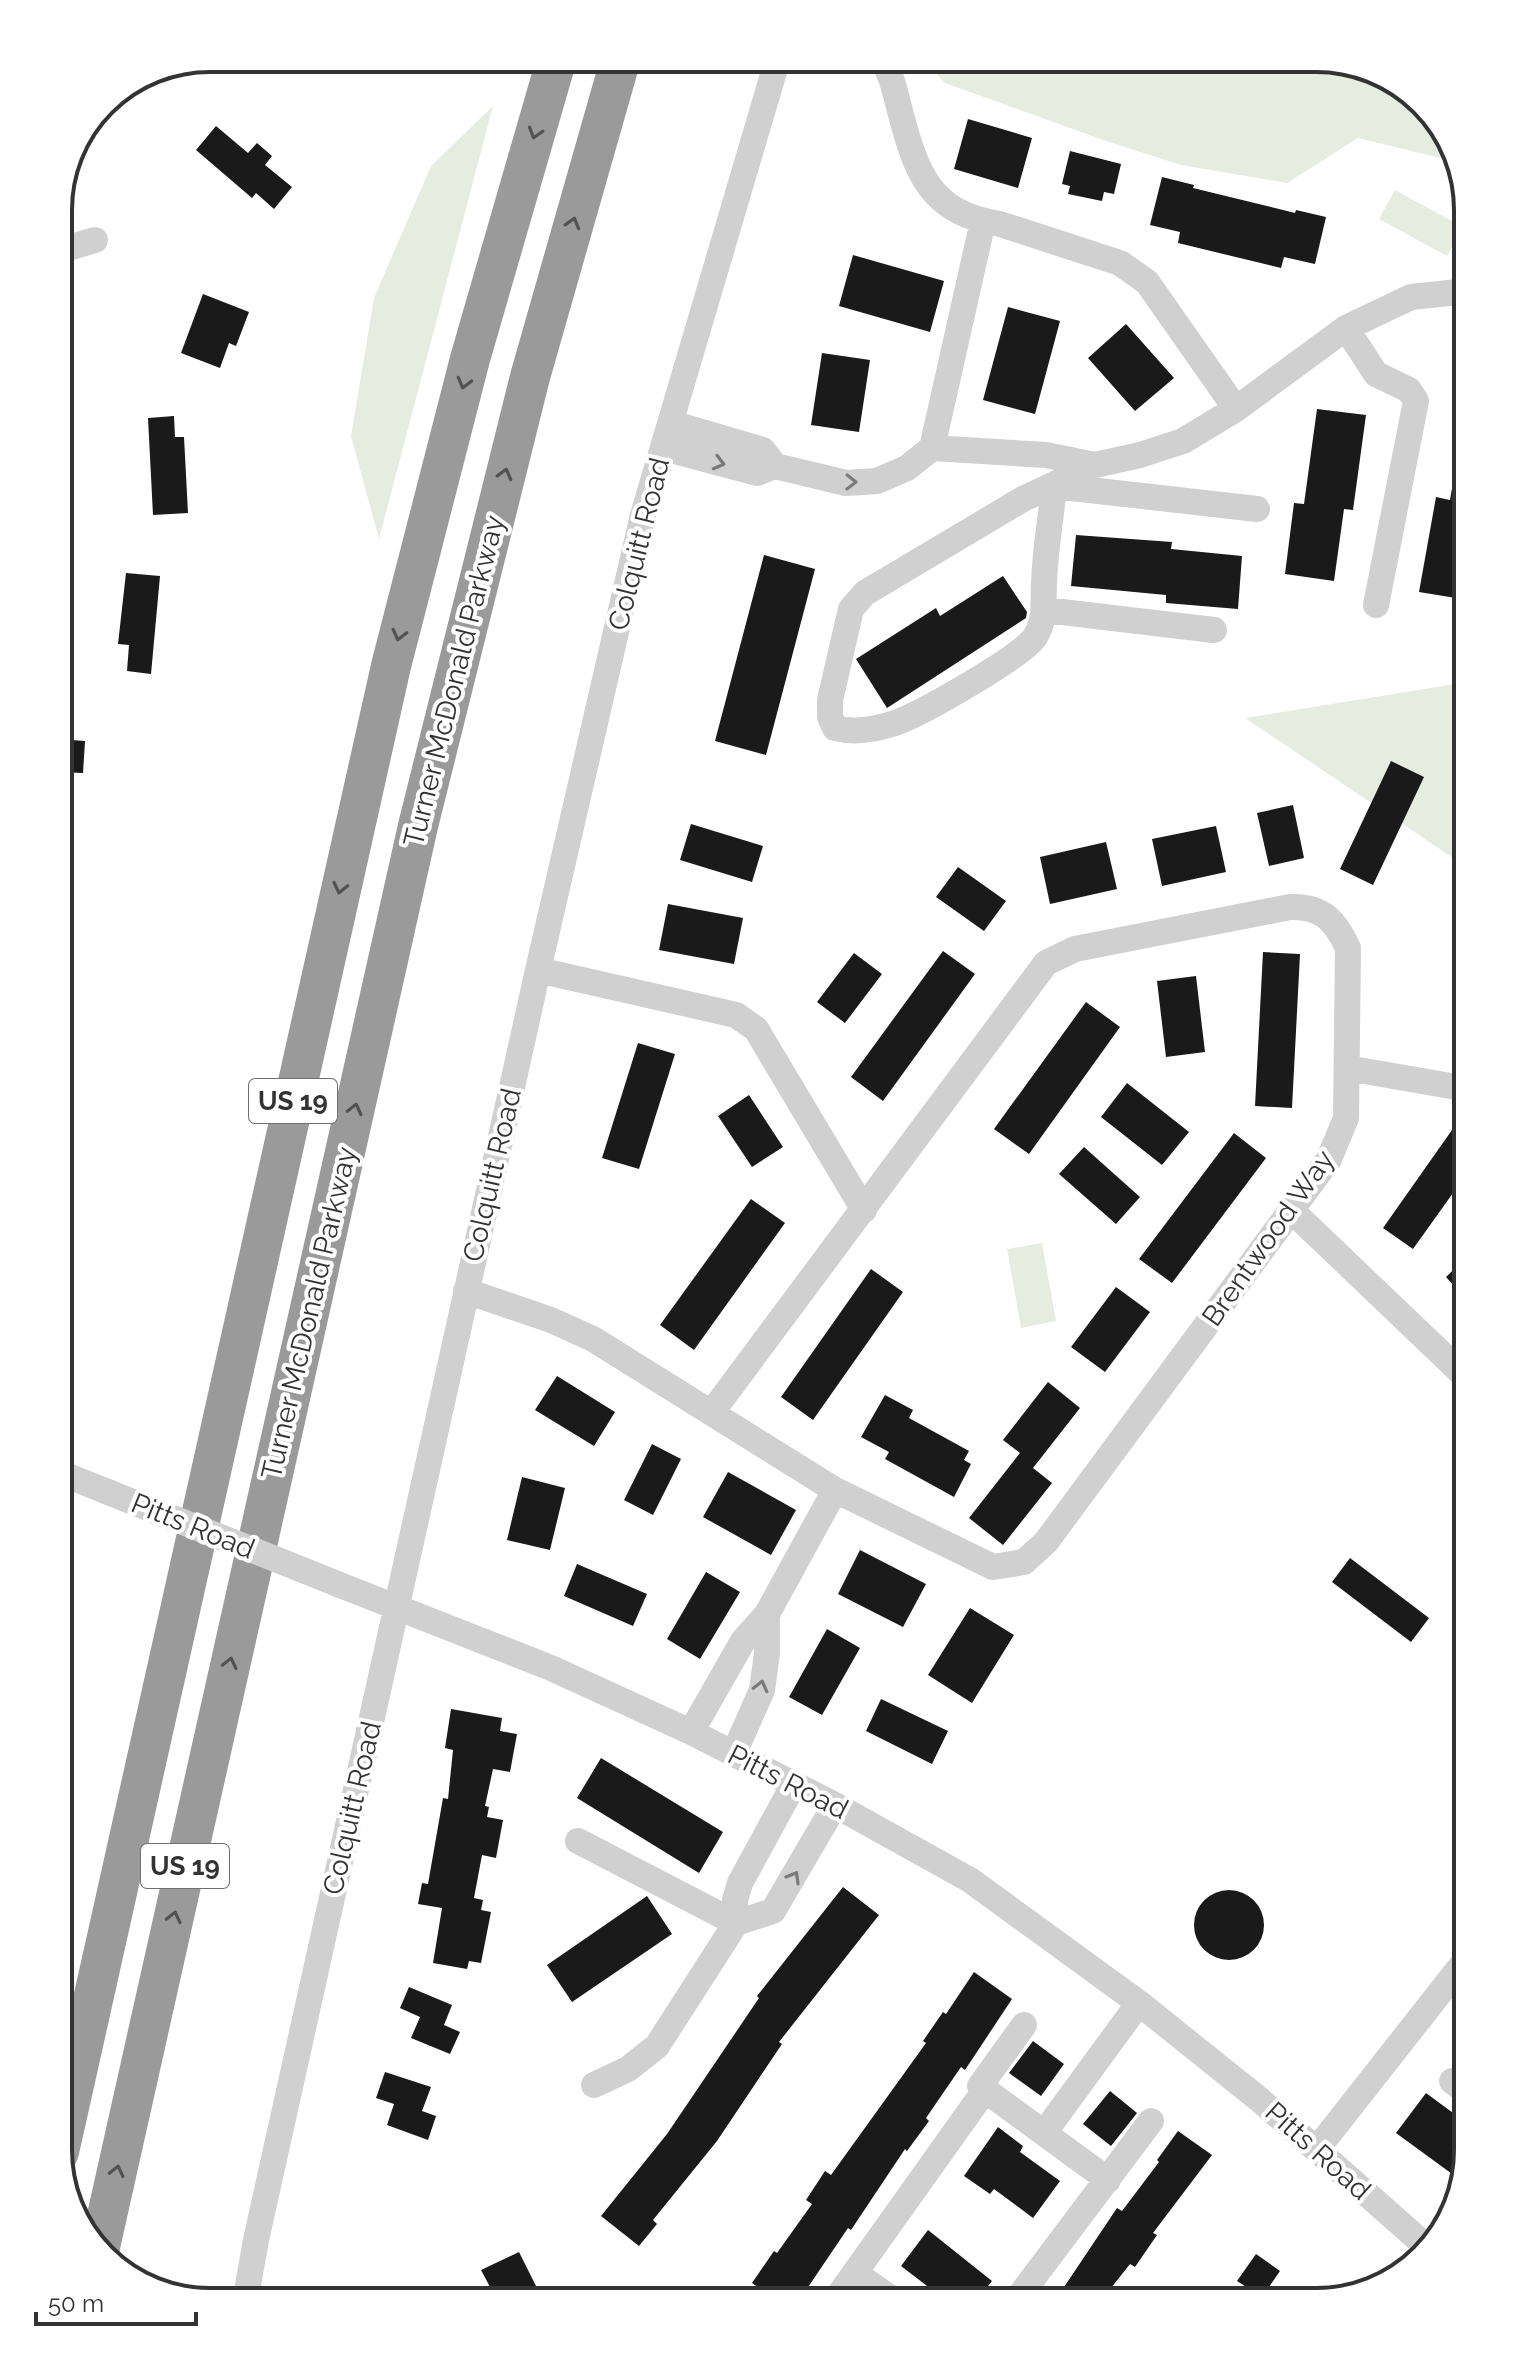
<svg xmlns="http://www.w3.org/2000/svg" width="1526" height="2360" viewBox="0 0 1526 2360" font-family="Raleway,sans-serif">
<style>
.green{fill:#e6ecdf}
.building{fill:#1a1a1a}
.lines{fill:none;stroke-linecap:round;stroke-linejoin:round}
.minor{stroke:#d0d0d0;stroke-width:26}
.highway{stroke:#9a9a9a;stroke-width:40}
.minor-bridge{stroke:#d0d0d0;stroke-width:26}
.oneway{stroke:#525252}
.oneway2{stroke:#7a7a7a}
.labels{text-anchor:middle;dominant-baseline:central;stroke-width:8;stroke-linejoin:round;paint-order:stroke}
.shield{fill:#fff;stroke:#707070;stroke-width:2}
.shield-label{font-size:26px;font-weight:bold;fill:#333}
.street-label{font-size:28px;fill:#333;stroke:#fff}
.rim{fill:none;stroke:#333;stroke-width:4}
</style>
<rect width="100%" height="100%" fill="#fff"/>
<path class="green" d="M922,58H1326L1400,83L1452,142L1457,162L1358,138L1287,183L1181,165L1106,141L945,83Z
M493,106L379,539L351,436L374,298L431,166Z
M1395,190L1463,227L1447,256L1379,219Z
M1468,682V868L1245,718Z
M1042,1243L1056,1321L1021,1328L1007,1249Z"/>
<path class="building" d="M968,119L1032,138L1018,188L954,169Z
M216,126L248,153L257,143L272,156L265,165L292,187L274,209L256,193L252,198L196,150Z
M1070,151L1121,164L1114,194L1104,192L1102,201L1068,194L1070,186L1062,184Z
M1162,177L1194,185L1193,188L1295,213L1296,210L1326,217L1315,264L1284,257L1281,268L1178,243L1180,232L1150,225Z
M853,255L944,281L930,332L839,306Z
M203,294L249,312L236,346L229,343L220,368L181,353Z
M1008,307L1060,321L1035,414L983,400Z
M1126,324L1174,378L1135,411L1088,358Z
M822,353L870,360L859,432L811,425Z
M1317,409L1366,415L1353,510L1344,509L1334,581L1285,574L1294,503L1304,504Z
M174,416L175,437H184L188,513L153,515L148,418Z
M1459,448L1468,449V600L1419,592L1436,497L1450,500Z
M1076,535L1172,542L1171,549L1242,556L1238,609L1166,603V595L1071,586Z
M764,555L815,569L766,755L715,741Z
M126,573L160,576L151,674L127,671L129,645L118,644Z
M1003,576L1027,612L1026,618L887,708L856,659L936,608L940,616Z
M58,739L85,741L83,773L58,772Z
M1391,761L1424,777L1373,885L1340,869Z
M1293,805L1304,858L1269,866L1257,813Z
M691,824L763,846L752,882L680,860Z
M1216,826L1226,872L1162,886L1152,839Z
M1106,842L1117,889L1050,904L1040,857Z
M958,867L1006,901L984,931L936,897Z
M668,904L743,918L734,964L659,950Z
M943,951L975,974L883,1101L851,1077Z
M1263,952L1300,954L1292,1108L1255,1106Z
M854,953L882,974L845,1023L817,1002Z
M1196,976L1205,1052L1166,1057L1157,981Z
M1086,1002L1120,1027L1029,1154L994,1129Z
M638,1043L675,1054L639,1169L602,1158Z
M1127,1083L1189,1132L1162,1165L1101,1117Z
M749,1095L783,1147L752,1167L718,1116Z
M1452,1130L1468,1141V1172L1413,1249L1383,1228Z
M1234,1133L1266,1158L1172,1283L1139,1259Z
M1084,1147L1140,1197L1116,1224L1059,1174Z
M751,1199L785,1223L694,1350L660,1325Z
M1468,1256V1301L1446,1277Z
M871,1269L903,1292L813,1420L781,1397Z
M1116,1287L1150,1312L1105,1372L1071,1347Z
M557,1376L615,1412L594,1446L535,1410Z
M1048,1382L1080,1408L1033,1468L1052,1483L1003,1545L969,1518L1020,1453L1003,1440Z
M885,1395L913,1410L909,1418L969,1451L964,1460L971,1464L954,1497L885,1459L889,1452L861,1437Z
M652,1444L681,1459L653,1515L624,1500Z
M728,1472L796,1510L771,1555L703,1517Z
M522,1477L565,1488L550,1550L507,1540Z
M860,1550L926,1584L903,1627L838,1594Z
M1350,1558L1429,1618L1411,1642L1332,1582Z
M577,1564L647,1594L633,1626L564,1596Z
M706,1572L740,1592L700,1659L667,1639Z
M970,1608L1014,1635L972,1703L928,1675Z
M827,1629L860,1648L822,1715L789,1697Z
M881,1699L948,1731L932,1764L866,1731Z
M451,1709L502,1718L500,1731L517,1734L510,1772L493,1769L485,1806L489,1807L487,1817L503,1820L496,1858L482,1855L474,1898L483,1900L481,1910L491,1912L481,1963L469,1961L467,1969L433,1963L442,1908L418,1904L422,1883L428,1884L443,1798L448,1799L453,1750L445,1748Z
M601,1758L723,1832L699,1873L577,1798Z
M843,1887L879,1915L779,2042L782,2044L717,2141L653,2220L657,2224L639,2246L601,2216L667,2134L759,1998L757,1996Z
M1194 1925a35 35 0 1 1 70 0a35 35 0 1 1-70 0Z
M647,1896L672,1934L572,2002L547,1965Z
M974,1972L1012,1999L965,2070L961,2067L926,2118L929,2121L907,2151L905,2149L851,2230L848,2228L798,2302H779L752,2283L774,2251L777,2253L812,2204L806,2200L825,2171L831,2175L926,2043L923,2041L943,2012L946,2014Z
M409,1987L452,2005L444,2025L460,2032L450,2054L411,2038L420,2017L400,2008Z
M1033,2041L1064,2064L1041,2096L1009,2073Z
M385,2072L431,2087L422,2111L436,2116L428,2140L387,2125L394,2104L376,2098Z
M1110,2091L1137,2113L1111,2146L1083,2124Z
M1426,2093L1468,2124V2150L1459,2179L1396,2133Z
M998,2127L1023,2146L1020,2152L1060,2181L1033,2218L994,2189L990,2194L964,2176Z
M1178,2131L1212,2155L1153,2233L1157,2235L1135,2267L1130,2264L1100,2302H1054L1117,2208L1122,2211L1159,2162L1157,2160Z
M928,2230L992,2281L976,2302H948L901,2266Z
M519,2252L544,2302H498L481,2270Z
M1256,2254L1280,2271L1262,2297L1237,2281Z"/>
<g class="lines">
<path class="minor" d="M881,58C892,74 895,92 900,111C916,172 930,214 1000,224L1120,263L1147,282L1236,409
M58,251L95,240
M1346,328L1376,374L1409,390L1416,401L1376,605
M671,423L763,450L775,466
M663,448L757,473L775,466L846,483L877,481L907,468L932,448L983,221
M932,448L1046,455L1095,465L1140,455L1183,441L1236,409L1346,328L1411,297L1468,291
M1054,486C1051,518 1045,551 1044,583C1043,602 1046,619 1035,637C1021,657 921,714 895,723C877,729 854,733 835,728L830,717V700L851,609L865,593L1023,499L1095,465
M1054,486L1257,509
M1045,610L1214,630
M538,970L736,1015L756,1029L864,1210
M1347,1068L1468,1089
M1291,1210L1468,1379
M466,1291L551,1320L593,1339L835,1490L993,1567L1024,1562L1046,1542L1329,1159L1346,1118L1348,948C1335,920 1322,906 1290,907L1075,949L1046,963L712,1412
M58,1472L108,1492
M340,1585L551,1668L691,1732L835,1805L970,1880L1139,2003L1260,2100L1427,2247
M691,1732L743,1641L767,1614L835,1490
M734,1753L762,1690L767,1653V1614
M578,1841L736,1923
M736,1923L773,1911L835,1805
M1452,2081L1468,2093
M594,2085L628,2069L657,2046L736,1923L735,1900L740,1883L794,1784
M985,2090L1108,2180
M1044,2133L1139,2003
M1317,2149L1468,1957
M855,2273L896,2302
M245,2302L256,2240L538,970L643,515L778,58
M418,2302L441,2299L443,2302
M834,2302L985,2090L980,2086L1024,2025
M1015,2302L1151,2121"/>
<path class="highway" d="M59,2152L391,666L470,359L557,58
M100,2247L418,826L530,377L621,58"/>
<path class="minor-bridge" d="M108,1492L340,1585"/>
</g>
<defs><path id="oneway-chevron" d="M-2-3.5L2.5 0L-2 3.5" fill="none" stroke-width="1.6" stroke-linecap="round" stroke-linejoin="round" transform="scale(2)"/></defs>
<g class="oneway">
<use href="#oneway-chevron" transform="translate(535 133) rotate(107)"/>
<use href="#oneway-chevron" transform="translate(573 223) rotate(-74)"/>
<use href="#oneway-chevron" transform="translate(464 383) rotate(105)"/>
<use href="#oneway-chevron" transform="translate(505 474) rotate(-75)"/>
<use href="#oneway-chevron" transform="translate(399 635) rotate(104)"/>
<use href="#oneway-chevron" transform="translate(340 888) rotate(103)"/>
<use href="#oneway-chevron" transform="translate(355 1109) rotate(-77)"/>
<use href="#oneway-chevron" transform="translate(230 1663) rotate(-77)"/>
<use href="#oneway-chevron" transform="translate(174 1917) rotate(-77)"/>
<use href="#oneway-chevron" transform="translate(117 2171) rotate(-77)"/>
</g>
<g class="oneway2">
<use href="#oneway-chevron" transform="translate(719 463) rotate(15)"/>
<use href="#oneway-chevron" transform="translate(851 482) rotate(1)"/>
<use href="#oneway-chevron" transform="translate(761 1686) rotate(-76)"/>
<use href="#oneway-chevron" transform="translate(794 1877) rotate(-60)"/>
</g>
<g class="labels">
<g class="shield">
<rect x="249" y="1079" width="88" height="44" rx="6"/>
<rect x="141" y="1844" width="88" height="44" rx="6"/>
</g>
<g class="shield-label">
<text x="293" y="1101">US 19</text>
<text x="185" y="1866">US 19</text>
</g>
<g class="street-label">
<text transform="translate(639 544) rotate(-76)">Colquitt Road</text>
<text transform="translate(454 681) rotate(-76)">Turner McDonald Parkway</text>
<text transform="translate(492 1175) rotate(-77)">Colquitt Road</text>
<text transform="translate(1268 1238) rotate(-55)">Brentwood Way</text>
<text transform="translate(309 1313) rotate(-77)">Turner McDonald Parkway</text>
<text transform="translate(193 1526) rotate(22)">Pitts Road</text>
<text transform="translate(788 1782) rotate(27)">Pitts Road</text>
<text transform="translate(352 1808) rotate(-77)">Colquitt Road</text>
<text transform="translate(1318 2151) rotate(42)">Pitts Road</text>
</g>
</g>
<path d="M0 0H1526V2360H0ZM210 72H1316A138 138 0 0 1 1454 210V2150A138 138 0 0 1 1316 2288H210A138 138 0 0 1 72 2150V210A138 138 0 0 1 210 72Z" fill="#fff" fill-rule="evenodd"/>
<path class="rim" d="M210 72H1316A138 138 0 0 1 1454 210V2150A138 138 0 0 1 1316 2288H210A138 138 0 0 1 72 2150V210A138 138 0 0 1 210 72Z"/>
<path d="M36 2312v12h160v-12" fill="none" stroke="#333333" stroke-width="4"/>
<text x="48" y="2312" font-size="24" fill="#333333" stroke="#ffffff" stroke-width="6" paint-order="stroke">50 m</text>
</svg>
